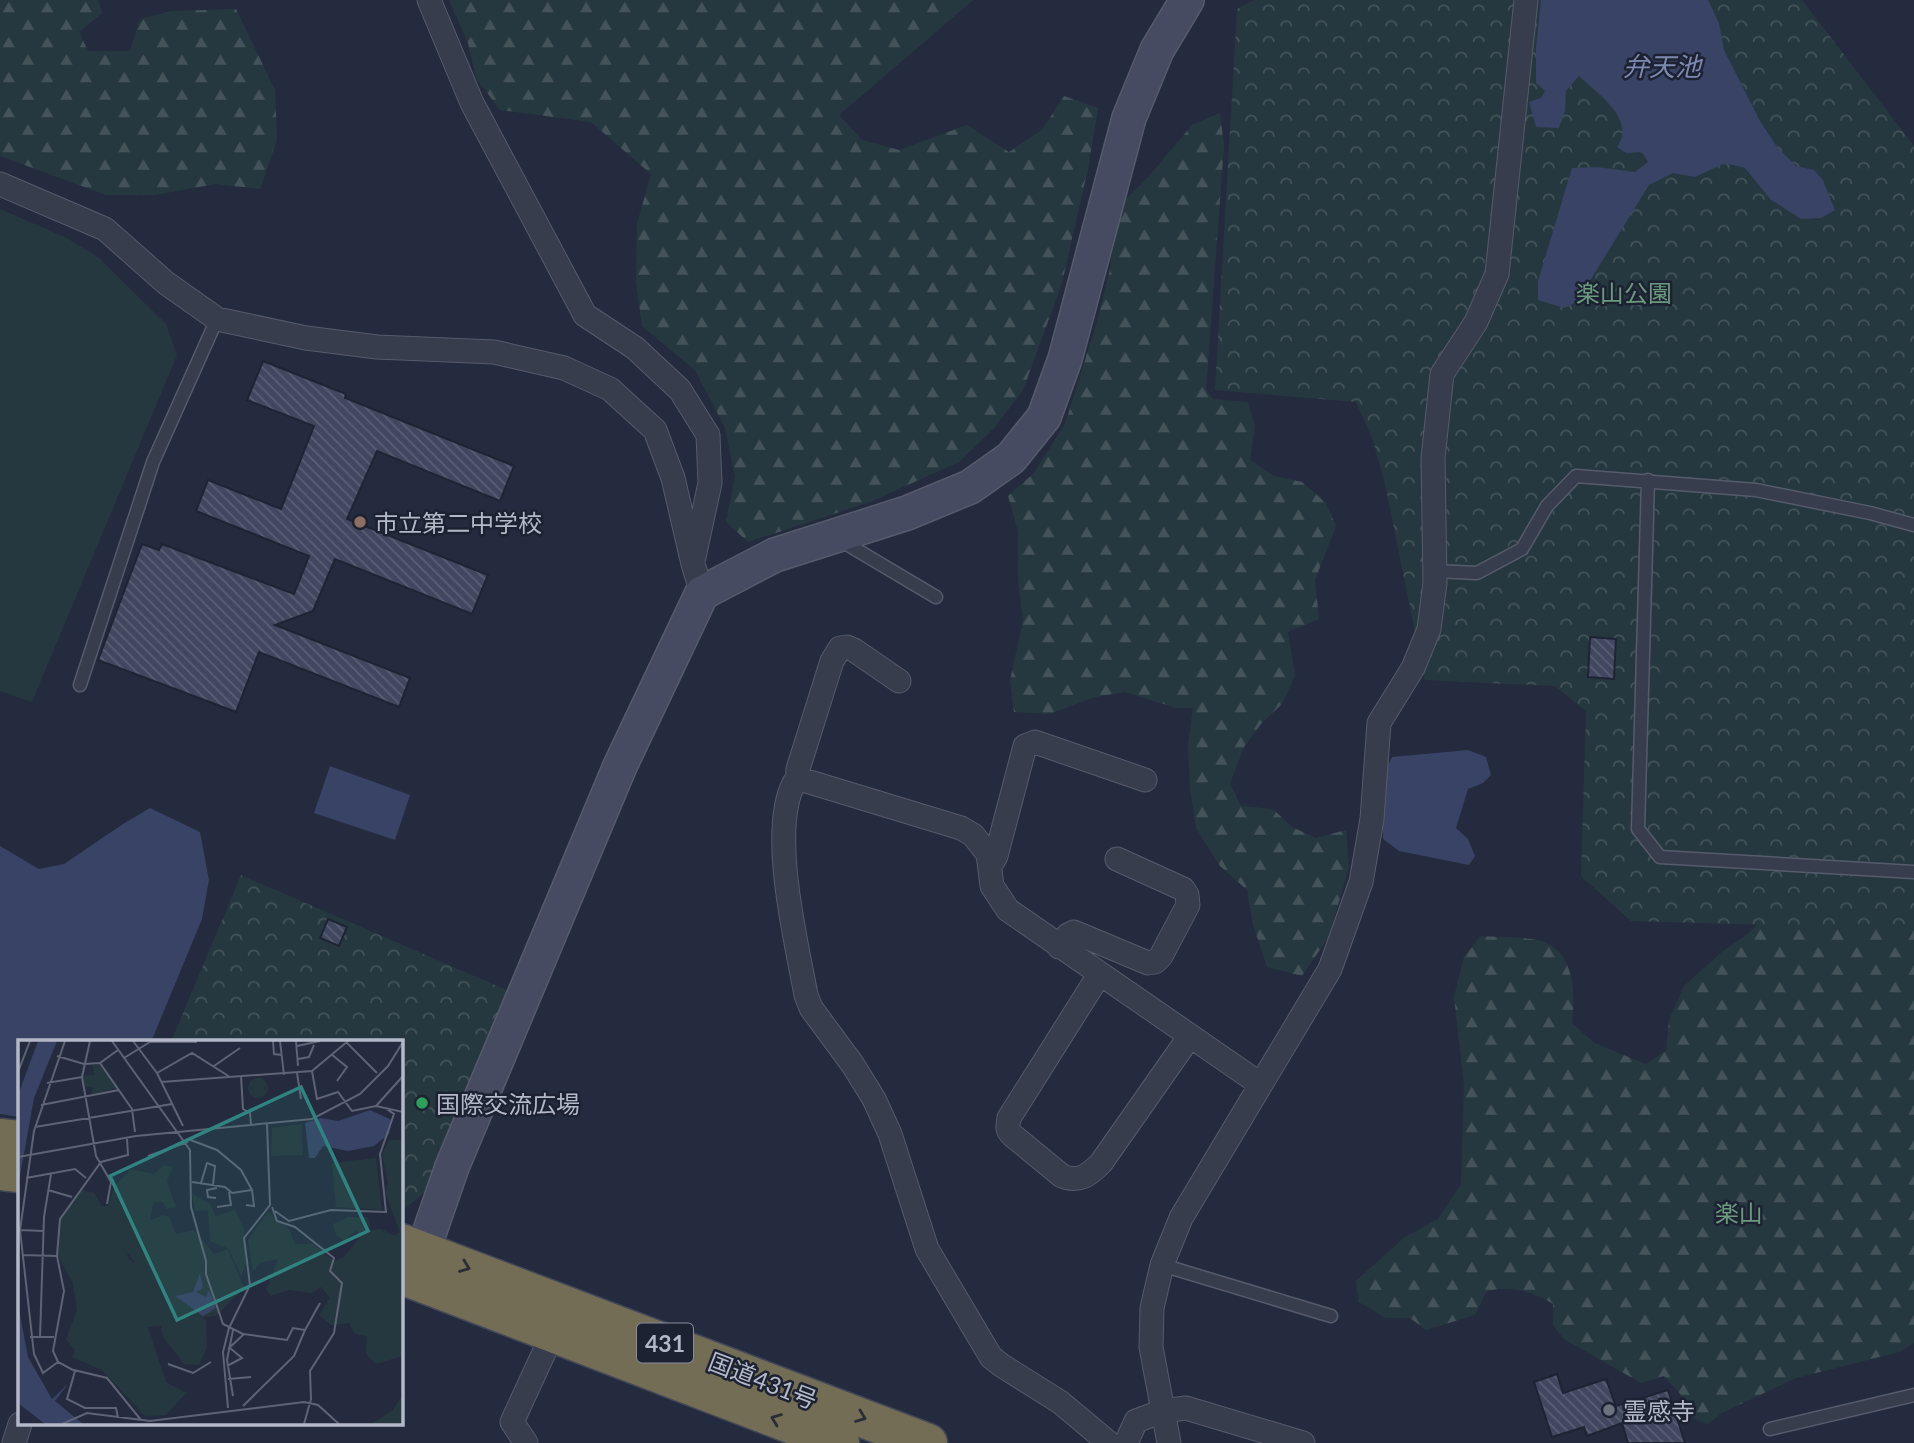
<svg xmlns="http://www.w3.org/2000/svg" width="1914" height="1443" viewBox="0 0 1914 1443" font-family="Lato,'Noto Sans JP',sans-serif">
<style>
.green{fill:#26383f}
.forest{fill:url(#forest-firs)}
.park{fill:url(#park-crowns)}
.water{fill:#384365}
.building{fill:url(#building-back-hatch);stroke:#1f2435;stroke-width:2}
.lines{fill:none;stroke-linecap:round;stroke-linejoin:round}
.lane-casing{stroke:#565b6c;stroke-width:15}
.street-casing{stroke:#565b6c;stroke-width:25}
.secondary-casing{stroke:#565b6c;stroke-width:36}
.highway-casing{stroke:#434859;stroke-width:41}
.lane{stroke:#383d4e;stroke-width:12}
.street{stroke:#383d4e;stroke-width:23}
.secondary{stroke:#464b61;stroke-width:33}
.highway{stroke:#746d55;stroke-width:38}
.oneway{stroke:#2a2d38}
.education-dot{fill:#8d6e63;stroke:#1d2233;stroke-width:2.5}
.leisure-dot{fill:#2e9e5b;stroke:#1d2233;stroke-width:2.5}
.worship-dot{fill:#6b7280;stroke:#1d2233;stroke-width:2.5}
.labels{text-anchor:middle;dominant-baseline:central;stroke-width:5;stroke-linejoin:round;paint-order:stroke}
.shield{fill:#1d2233;stroke:#878c9c;stroke-width:2}
.shield-label{font-size:23px;font-weight:bold;fill:#b4b9c9}
.park-label{font-size:24px;fill:#6b9a7e;stroke:#1d2233}
.poi-label{font-size:24px;fill:#b4b9c9;stroke:#1d2233;text-anchor:start}
.street-label{font-size:24px;fill:#b4b9c9;stroke:#1d2233}
.water-label{font-size:26px;font-style:italic;fill:#7c89b1;stroke:#1d2233}
.inset-road{fill:none;stroke:#5e6476;stroke-width:2}
.view{fill:#308380;fill-opacity:0.15;stroke:#308380;stroke-width:3.5}
.inset-edge{fill:none;stroke:#b4b9c9;stroke-width:3.5}
</style>
<defs>
<pattern id="forest-firs" width="22" height="20" patternUnits="userSpaceOnUse" patternTransform="scale(1.75)"><rect width="22" height="20" fill="#26383f"/><path d="M5 1l3.5 6h-7zM16 11l3.5 6h-7z" fill="#435359"/></pattern>
<pattern id="park-crowns" width="20" height="18" patternUnits="userSpaceOnUse" patternTransform="scale(1.75)"><rect width="20" height="18" fill="#26383f"/><path d="M2 6a3 3 0 1 1 6 0M12 15a3 3 0 1 1 6 0" fill="none" stroke="#435359"/></pattern>
<pattern id="building-back-hatch" width="6" height="6" patternUnits="userSpaceOnUse" patternTransform="scale(1.75)"><rect width="6" height="6" fill="#40475e"/><path d="M-1 5l2 2M0 0l6 6M5-1l2 2" fill="none" stroke="#595f74"/></pattern>
</defs>
<rect width="100%" height="100%" fill="#242b3e"/>
<path class="green" d="M0,209L67,238L99,258L166,324L177,355L32,702L0,691Z"/>
<path class="forest" d="M0,0H98L102,13L79,32L88,51H130L140,19L172,11L236,9L275,90L277,140L260,189L215,184L155,195H106L0,156Z
M449,0H973L839,115L862,140L899,150L967,125L1009,152L1042,130L1064,96L1098,108L1089,164L1062,283L1023,390L995,427L959,462L870,502L748,542L726,522L735,477L725,428L695,370L642,326L636,282L637,224L651,174L591,122L500,110L476,78L468,43Z
M1220,113L1224,146L1206,389L1213,399L1248,402L1255,426L1250,460L1274,476L1302,482L1326,503L1336,526L1315,580L1319,619L1288,632L1295,676L1282,704L1261,724L1244,747L1230,783L1241,806L1273,809L1292,827L1316,838L1346,830L1349,868L1328,938L1302,976L1267,967L1253,925L1247,890L1220,866L1196,828L1190,788L1188,745L1193,708H1176L1125,692L1095,697L1050,714L1014,712L1010,680L1023,621L1018,578V531L1008,496L1033,474L1065,424L1097,322L1109,273L1115,235L1125,200L1150,175L1192,125Z
M1914,882V1343L1899,1352L1796,1378L1722,1413L1707,1424L1694,1418L1689,1404L1664,1376L1641,1383L1564,1339L1553,1325V1304C1534,1292 1508,1284 1486,1292L1475,1315L1426,1330L1410,1318H1386L1359,1302L1356,1281L1405,1237L1438,1219L1461,1184L1464,1085L1454,997L1464,957L1481,936C1496,937 1530,937 1542,941C1576,954 1575,994 1572,1023L1594,1043L1646,1064L1666,1051L1669,1020L1684,986L1722,952L1748,934L1772,911Z"/>
<path class="park" d="M1254,0H1802L1914,146V929L1631,921L1581,876L1586,711L1555,686L1425,680L1385,484L1373,440L1356,402L1215,390L1237,9Z
M241,875L511,992L426,1191L401,1212V1042H171Z"/>
<path class="water" d="M1541,0H1708L1719,23L1724,50L1760,121L1777,147L1796,166L1814,170L1823,180L1835,210L1821,218L1801,219L1770,199L1745,168L1725,163L1695,177L1673,173L1649,185L1577,302L1564,308L1538,300V281L1572,168L1597,167L1635,172L1648,162L1642,152L1626,153L1617,147C1637,120 1597,93 1579,76L1566,91L1565,111L1559,128L1536,127L1529,102L1541,98L1545,91L1536,83V48Z
M1468,750L1486,757L1491,775L1483,783L1468,789L1456,828L1468,839L1475,856L1469,865L1399,851L1383,839C1383,814 1379,781 1392,757Z
M330,766L410,795L395,840L314,813Z
M150,808L200,832L209,880L202,919L151,1042H19V1117L0,1114V846L39,869L64,864L123,824Z"/>
<path class="building" d="M263,361L346,394L345,398L514,466L500,501L377,451L347,519L488,575L472,614L335,559L313,611L275,625L410,678L399,707L259,652L236,712L98,660L142,544L159,550L162,544L294,594L309,556L196,511L208,480L281,509L314,426L247,400Z
M1590,637L1616,639L1614,679L1588,677Z
M328,919L347,927L339,946L320,938Z
M1557,1374L1563,1393L1606,1379L1616,1406L1668,1390L1685,1443H1628L1622,1423L1587,1436L1584,1427L1552,1437L1534,1382Z"/>
<g class="lines">
<g class="lane-casing">
<path id="lane" d="M1648,480L1638,829L1660,857L1914,872
M840,540L936,597
M1435,571L1477,573L1522,549L1547,506L1576,476L1756,490L1870,513L1914,525
M80,685L153,462L217,319
M1162,1265L1331,1316
M1770,1429L1914,1395"/>
</g>
<g class="street-casing">
<path id="street" d="M429,0L472,103L585,315L635,348L680,390L708,435L710,483L694,557
M0,184L105,229L166,283L217,319L306,338L377,347L494,352L564,368L610,389L655,430L673,478L693,564L702,593
M797,781L798,769L832,661L840,648L847,647L854,650L899,681
M990,866L996,856L1025,746L1035,742L1145,780
M1059,947L1068,935L1074,932L1148,963L1155,962L1161,956L1188,905L1187,895L1183,889L1117,859
M1099,975L1009,1118C1008,1125 1006,1129 1012,1135L1062,1176C1079,1183 1089,1175 1101,1163L1190,1036
M14,1443L20,1424
M526,1443L512,1422L553,1333
M1109,1443L1060,1402L1001,1365L991,1357L927,1249L890,1134L874,1099L853,1065L811,1008L806,995C796,940 769,831 794,783L803,780L961,828L973,835L988,854L992,886L1008,910L1260,1084
M1126,1443L1136,1421L1163,1411L1186,1408L1303,1443
M1169,1443L1151,1347L1152,1308L1162,1265L1181,1218L1330,969L1361,882L1372,819L1379,723L1413,668L1429,629L1435,583L1433,458L1442,374L1476,322L1497,274L1526,0"/>
</g>
<g class="secondary-casing">
<path id="secondary" d="M414,1277L452,1167L620,766L702,593L775,555L907,513L970,487L1011,458L1044,417L1065,359L1129,118L1157,50L1187,0"/>
</g>
<g class="highway-casing">
<path id="highway" d="M0,1138L19,1140
M0,1171L19,1173
M401,1243L928,1443
M401,1275L840,1443"/>
</g>
<use href="#lane" class="lane"/>
<use href="#street" class="street"/>
<use href="#secondary" class="secondary"/>
<use href="#highway" class="highway"/>
</g>
<defs><path id="oneway-chevron" d="M-2-3.5L2.5 0L-2 3.5" fill="none" stroke-width="1.6" stroke-linecap="round" stroke-linejoin="round" transform="scale(1.75)"/></defs>
<g class="oneway">
<use href="#oneway-chevron" transform="translate(465 1267) rotate(21)"/>
<use href="#oneway-chevron" transform="translate(861 1417) rotate(21)"/>
<use href="#oneway-chevron" transform="translate(776 1419) rotate(-159)"/>
</g>
<circle class="education-dot" cx="360" cy="522" r="7"/>
<circle class="leisure-dot" cx="422" cy="1103" r="7"/>
<circle class="worship-dot" cx="1609" cy="1410" r="7"/>
<g class="labels">
<rect class="shield" x="637" y="1323.5" width="56" height="39" rx="5"/>
<g class="shield-label">
<text x="665" y="1343">431</text>
</g>
<g class="park-label">
<text x="1624" y="292">楽山公園</text>
<text x="1739" y="1212">楽山</text>
</g>
<g class="poi-label">
<text x="374" y="522">市立第二中学校</text>
<text x="436" y="1103">国際交流広場</text>
<text x="1623" y="1410">霊感寺</text>
</g>
<g class="street-label">
<text transform="translate(763 1380) rotate(21)">国道431号</text>
</g>
<g class="water-label">
<text x="1662" y="66">弁天池</text>
</g>
</g>
<g transform="translate(18 1040)">
<rect width="385" height="385" fill="#242b3e"/>
<path d="M230 48a10 10 0 1 1 20 0a10 10 0 1 1-20 0ZM358,118L364,170L318,167L314,123Z" fill="#26383f"/>
<path d="M371,100H385V316L358,324L348,314L349,296L337,294L331,283L313,285L301,275L312,258L303,247L294,253L271,250L253,256L248,250L260,219L242,223L235,232L230,200L250,172L271,189L277,204H295L316,221L326,217L341,198L339,190L326,201L318,195L315,184L330,177H350L352,190L363,189L376,196L382,192L367,152L370,144L364,114ZM146,125L155,127L149,141L158,167L149,169L145,162H136L131,183L107,207L111,219L188,280L189,308L181,325L166,324L145,297L143,286L130,287L148,342L168,353L148,375L127,376L84,330L54,317L57,310L48,299L59,270L55,243L40,216L43,177L63,150L76,153L84,166H90L96,147L113,129L136,134ZM174,154L192,164L198,176L217,170L226,189L228,224L223,237L211,209L192,201L190,170L177,171ZM385,354V384H353L374,371Z" fill="#26383f"/>
<path d="M75,25H82L99,48L74,54L75,48L67,46L65,36L76,35ZM284,84L285,115L253,116L254,88ZM144,175L151,177L158,194L176,190L196,214L210,209L226,248L198,276L176,278L149,264L107,210L105,192Z" fill="#26383f"/>
<path d="M20,1H39L16,58L0,147V55ZM352,70L374,80L371,94L356,106L330,111L305,106L297,118H291L287,83L303,78L320,81ZM182,233L185,248L178,252L188,257L191,250L198,268L185,276L157,256L175,252ZM0,264L10,317L34,359L50,344L37,361L65,384H27L0,363Z" fill="#384365"/>
<path class="inset-road" d="M72,1L64,37L78,116L93,142L89,164M94,1L172,110L173,167L188,221V234L205,284L225,294M115,1L139,33L165,86M255,1L256,14L264,15M262,1L266,35M278,1L280,26M328,2L359,33M279,6L302,1M100,10L82,23L114,69L117,92M313,14L329,27L319,41M39,16L66,24L82,23M106,18L132,2H179M280,19L291,17L296,5M196,26L222,8M294,31L299,59L320,52L334,71L358,66L385,72M0,32L12,1M139,33L174,13L212,37M279,33L283,59M223,36L225,69L232,73L233,84M143,42L294,31L330,1M29,43L64,37M23,65L101,50M358,66L385,36M17,87L154,64M170,99L199,110L223,130L234,150L214,153L207,147L174,142M130,116L170,102M0,117L118,96L294,79L342,54L370,26L385,2M8,138L57,129L68,138M183,143L189,123L197,126L195,145M30,150L54,157M198,158L190,157L189,150L199,148M228,165L236,166L234,150M199,167L213,165L211,152M254,167L259,181L277,187L316,218L312,231L324,243L316,293L292,331L293,359L286,384M257,171L271,181L313,170L368,172L362,114L376,74L367,68M2,190L26,191M4,215L39,216M287,290L302,263M12,297H36M22,297L26,177L33,134M210,309L226,294L269,300L275,288L287,290L276,316L225,366M40,322L25,333L16,314L2,190L16,91L47,1M150,324L175,333L193,322M209,326L224,318L212,308M56,330L89,338L123,380M210,339L233,337M215,356L209,320L215,290M210,368L205,312L211,288L232,245L226,198L252,165L249,84M100,378L98,368H67L49,359L57,331L40,322L35,311L46,251L39,216L42,179L83,122L110,115L109,99M44,384L69,373L132,381L286,362L300,365L321,384"/>
<path class="view" d="M283,47L350,191L159,280L92,136Z"/>
<rect width="385" height="385" class="inset-edge"/>
</g>
</svg>
